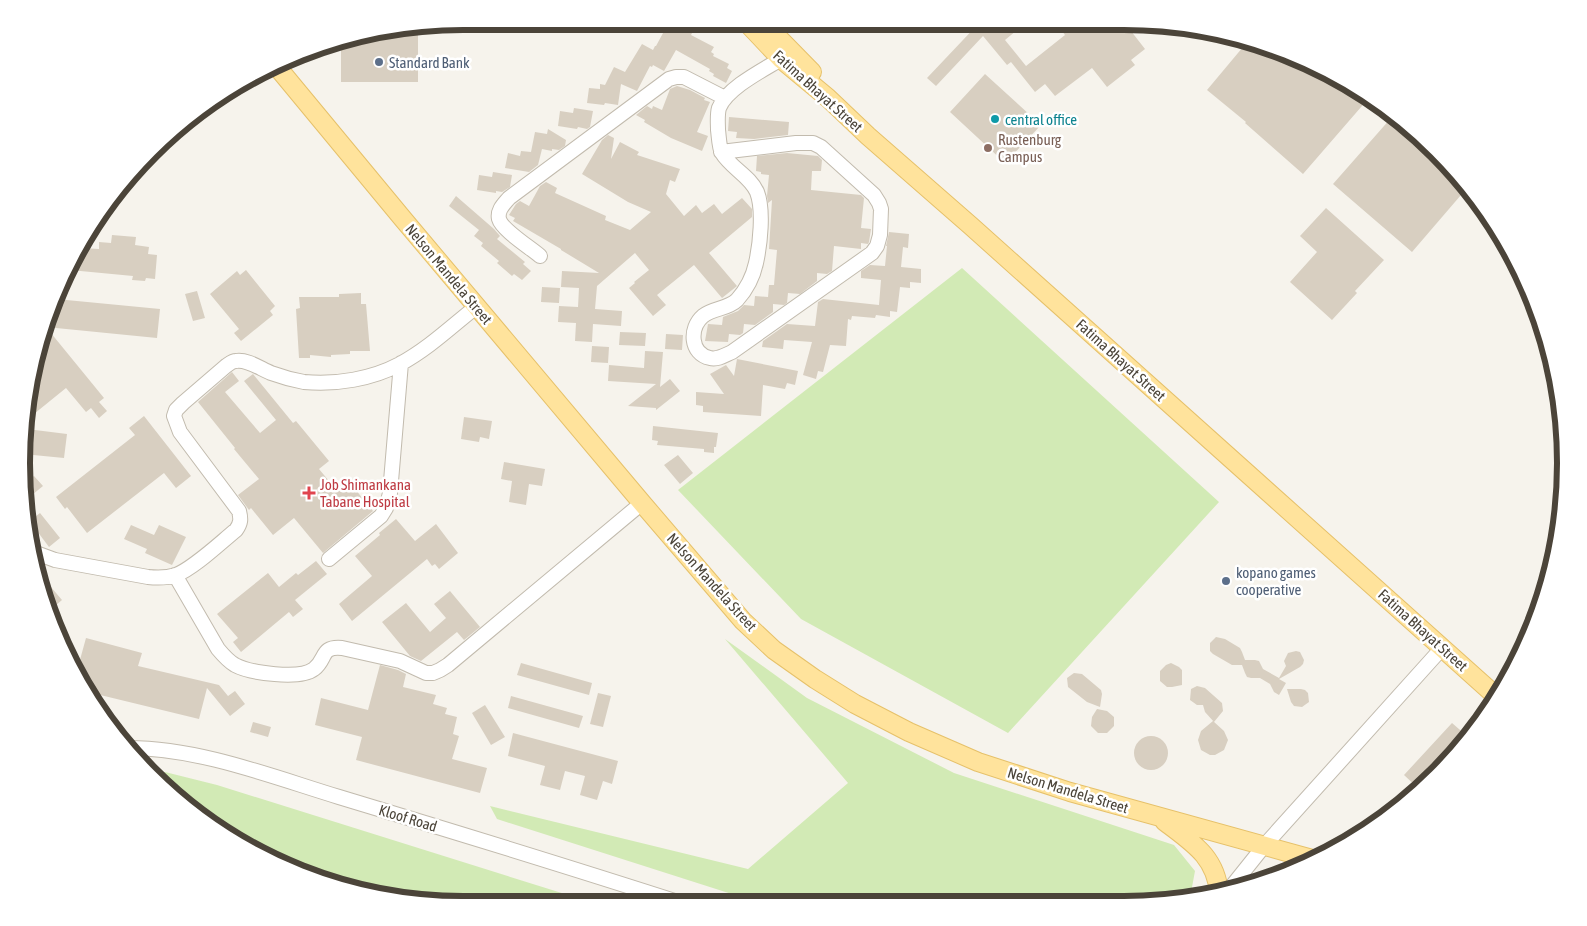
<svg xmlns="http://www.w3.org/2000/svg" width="1587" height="926" viewBox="0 0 1587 926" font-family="'Asap Condensed',sans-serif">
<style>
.green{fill:#d2eab5}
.building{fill:#d8cfc1}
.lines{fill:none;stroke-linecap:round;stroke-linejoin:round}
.minor-casing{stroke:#c2bbae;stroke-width:16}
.major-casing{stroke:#e6c16a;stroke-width:20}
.minor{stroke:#fff;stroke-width:14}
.major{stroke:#ffe39c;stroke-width:18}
.service-dot{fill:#5c6f8a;stroke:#fff;stroke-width:2}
.culture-dot{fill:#0f9aa8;stroke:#fff;stroke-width:2}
.education-dot{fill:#8d6e63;stroke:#fff;stroke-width:2}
.health-dot{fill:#e0444e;stroke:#fff;stroke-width:2}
.labels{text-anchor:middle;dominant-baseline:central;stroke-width:5;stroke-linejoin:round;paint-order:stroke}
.service-label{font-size:15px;fill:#4e5e75;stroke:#fff;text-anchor:start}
.street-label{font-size:15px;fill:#4b4439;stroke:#fff}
.culture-label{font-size:15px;fill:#0d838f;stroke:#fff;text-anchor:start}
.education-label{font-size:15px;fill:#785e54;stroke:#fff;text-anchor:start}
.health-label{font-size:15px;fill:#be3a42;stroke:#fff;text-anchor:start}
.rim{fill:none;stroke:#4b4439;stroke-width:6}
</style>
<rect width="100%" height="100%" fill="#f6f3ec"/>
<path class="green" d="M962,268L1219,502L1008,733L801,619L678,490Z
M725,639L807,698L954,773L1174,845L1195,871L1190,898L1153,904H763L497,819L490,806L748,869L848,783Z
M155,772H165L217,785L597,904H434L321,881L217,830Z"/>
<path class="building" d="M669,22L680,27L682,22L691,27L689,31L692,33L691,35L714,47L711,52L714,54L713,56L729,64L727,68L732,71L726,83L713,76L714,74L709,71L710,69L676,50L664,71L653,65L652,67L650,66L637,91L621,84L618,105L605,103L604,105L587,103L589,88L600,89V84L605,85L614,67L625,72L642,44L653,50L655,46H656Z
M862,22H894V26L865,33Z
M980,22H1027L1005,40L1026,66L1065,35L1055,22H1124L1145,49L1131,60L1135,65L1107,87L1092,68L1055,96L1045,84L1035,92L1011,62L1007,65L983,36L936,86L927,78Z
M418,29V82H341V41Z
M1248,41L1266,45L1315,69L1340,90L1345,84L1357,90L1368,99L1303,174L1245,123L1246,122L1207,90Z
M985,74L1041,125L1005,163L950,112Z
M677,86L690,90L705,98L704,100L710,102L697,132L708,136L702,151L671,138L644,122L645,120L636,115L647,106L652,109L653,106L662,110L670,89Z
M574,108L593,111L590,127L587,129L578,127L577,129L558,126L560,111L573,113Z
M729,117L789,122L788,135L754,139L736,138L737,132L728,131Z
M1391,118L1455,174L1467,188L1412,252L1333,184Z
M548,129L566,140L565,146L559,150L552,149V151L542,149L538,165L529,172L505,168L508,153L520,156L521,151L531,152L535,132L547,134Z
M608,135L614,138L611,159L620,142L639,152L637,155L680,169L675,182L670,180L666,194L684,216L696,205L702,213L714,204L722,214L742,198L752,209V217L709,253L737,286L722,298L694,265L657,295L666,305L653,316L629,288L635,283L634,282L649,270L635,253L597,286L595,309L622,311L621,326L593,324L592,342L575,341L576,323L558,322L559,306L578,307L579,288L561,287L562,271L599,273L561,250V249L513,221L515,218L509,215L516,204L520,201L529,206L540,186L546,182L557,188L555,193L606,216L605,220L630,230L651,212L628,202L582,174L602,140Z
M787,153L818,156L822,160L821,171H812L811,190L861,195L864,198L861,228L871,229L869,242L868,244L861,243V249L834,246L832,271L827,274L817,273V281L800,294L788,293L787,303L784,305L773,304V312L755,325L744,324L743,333L740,335L729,334L728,342L705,341L708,324L722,325L723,317L738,311L744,305L754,306L755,296L768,297L769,285H774L777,250L769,249L772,200L768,203L767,196L769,175L761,174V172L756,171L757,156Z
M493,172L512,175L510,187L502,192L496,191V193L477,190L479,175L492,177Z
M456,196L494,229L500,236L497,239L525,262L523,264L531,271L522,280L514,274L512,276L497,263L499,261L481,246L483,243L474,236L479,230L449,206Z
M1326,208L1384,260L1355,291L1357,293L1332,320L1290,282L1317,252L1300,236Z
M889,232L909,234L908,248L903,247L901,267L921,269V283L910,282V288L900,287L897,312L890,311V317L876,315L875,318L852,316L851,320L848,319L846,346L830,345L823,372L818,371L816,379L803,375L812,342L784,340L783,349L762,347L763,341L787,324L815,326L818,302L823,299L879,305L881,280L861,278V271L870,265L885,266L887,246H886Z
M112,235L136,237L135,245L149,247L148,254L157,255L155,279L146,278L145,281L132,280L133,276L70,270L81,248L99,249V242L111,243Z
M246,270L275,306L270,311L273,315L241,341L234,333L239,329L210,294L237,271L240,275Z
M542,287L560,288L559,303L541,302Z
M197,291L205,318L193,321L185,294Z
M361,293V304H366L370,351H350V354L331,355V357L310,355V358H299L296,309L300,308L299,297H339V294Z
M56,299L160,309L157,338L46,327L104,398L99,402L107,411L99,418L91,408L86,412L66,388L29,418L45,321Z
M620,332L646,333L645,346L619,345Z
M666,334L683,335L682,350L665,349Z
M592,346L609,347L608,363L591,362Z
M645,351L663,352L660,387L670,379L680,391L656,410V408L628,406L656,384L608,381L609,365L644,368Z
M737,359L798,371L795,385L787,383L785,389L763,385L761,416L703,412V406L696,405V392L724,394L710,374L726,365L734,376Z
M232,372L239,381L225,392L260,433L276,420L244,381L253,374L293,423L296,421L329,461L319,469L334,487L346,478L373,511L323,553L294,518L273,535L251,508L249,510L238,495L259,479L234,449L235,448L198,402Z
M144,416L191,476L176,488L164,473L87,533L67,507L65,509L56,497L135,435L129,428Z
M464,417L492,421L489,439L480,437L479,442L461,439Z
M653,426L718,433L716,447H714V453L704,452V449L657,445L658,441L652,440Z
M27,429L67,434L64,458L23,454Z
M678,455L693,473L680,484L664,465Z
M504,462L545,469L542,486L529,484L526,505L509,502L512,481L501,479Z
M34,476L43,486L27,499L25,483Z
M40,513L60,538L49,547L31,523V520Z
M396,519L415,541L436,524L458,553L439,569L435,564L432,566L427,559L352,621L339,604L372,576L355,556L380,535L379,533Z
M131,525L154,535L159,525L186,537L172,565L145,553L147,549L124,539Z
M316,561L327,574L295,600L303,609L293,617L289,612L241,652L233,642L238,638L217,614L268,573L279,587L296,573L298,575Z
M39,573L62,600L48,612L45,605Z
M450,591L480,627L464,640L457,632L421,661L410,656L382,622L406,603L430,632L446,618L434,604Z
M1216,637L1225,639L1240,648L1242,652L1245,660H1255L1259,661L1263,669L1279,678L1286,666L1284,661L1288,653L1296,651L1300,652L1304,660L1303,664L1300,667L1279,679L1286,683L1279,695L1274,692L1270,684L1260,678H1251L1247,677L1245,673L1242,665H1232L1213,654L1210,651V643Z
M86,638L142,653L138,666L219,685L228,696L235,691L245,704L230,716L207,688L199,719L92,693L78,667Z
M521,663L592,683L589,695L517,675Z
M1171,663L1179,667L1182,670V685L1172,687H1167L1160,681V671L1166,665Z
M380,665L398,670L406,674L403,687L436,695L433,704L447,708L445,714L457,717L453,734L459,736L452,759L487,768L480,793L356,760L362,737L315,725L321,698L368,710Z
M1074,673L1082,674L1101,690L1102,694L1100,707L1087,702L1068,687L1067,678Z
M1197,686L1205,688L1222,703L1223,711L1214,722L1205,712L1203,705H1197L1190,700L1191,689Z
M1287,689H1301L1305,690L1308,693L1309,702L1302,707L1294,706L1291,702Z
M598,693L611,696L603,727L590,724Z
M511,696L583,716L579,728L508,708Z
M485,705L505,737L491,745L472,713Z
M1097,709L1107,711L1114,717V726L1107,733H1098L1091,726L1092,717Z
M1213,721L1224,731L1228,740L1224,750L1215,755H1210L1201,750L1198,740L1201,731Z
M253,722L271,727L268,737L250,732Z
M1452,723L1467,736L1420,790L1404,775Z
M513,733L618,761L612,784L603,781L597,800L580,795L585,776L565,771L560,790L540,785L545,766L508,756Z
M1134 753a17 17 0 1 1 34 0a17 17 0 1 1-34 0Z"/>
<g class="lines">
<g class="minor-casing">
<path id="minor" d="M721,152L796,143H813L821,147L874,195L879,203L881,209L880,235L877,246L872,253L732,352C725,355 718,360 710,358C690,354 689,328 703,316C713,308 728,309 737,300C746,290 753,277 756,263C760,245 764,210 757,192C750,176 731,168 722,153C719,147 719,137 718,130C718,123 717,115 719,108C727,88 763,70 781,59
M540,256C531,248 502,230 499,219C497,210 504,204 509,198L669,79L676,77H684L725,98
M36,553L55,560L148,577C158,578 167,578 176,575C194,568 220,543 236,530C241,523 241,519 239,511L180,432L174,416L176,410L183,403L226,366C229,364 232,361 236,361C247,359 261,369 271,373C282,377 293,380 304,382C336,385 372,379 400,364C428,349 452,326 476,307
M329,559L381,516L386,508L390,493L401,363
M175,575L218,649C223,655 228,661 235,665C250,673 300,680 314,669C327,659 320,646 342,648L400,661L426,673H433L440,670L448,665L642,503
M129,748C199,748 273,777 339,797C455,832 569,867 684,904
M1228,891L1264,846L1443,647"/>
</g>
<g class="major-casing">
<path id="major" d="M746,22L781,59L828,98L868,136L971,226L1497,697
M763,22L812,72
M278,68L403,219L642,503L743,621L774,650L815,679L855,704L909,732L978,762L1070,792L1312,859
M1164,821C1191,842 1216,856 1219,893"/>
</g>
<use href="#minor" class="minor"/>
<use href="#major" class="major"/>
</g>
<g class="service-dot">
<circle cx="379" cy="62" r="5"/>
<circle cx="1226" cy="581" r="5"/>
</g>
<circle class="culture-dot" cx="995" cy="119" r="5"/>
<circle class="education-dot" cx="988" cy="148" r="5"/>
<path class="health-dot" d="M306.5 485.5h5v5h5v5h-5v5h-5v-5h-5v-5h5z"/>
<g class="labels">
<g class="service-label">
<text x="389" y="62">Standard Bank</text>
<text x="1236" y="572">kopano games<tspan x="1236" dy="17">cooperative</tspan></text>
</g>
<g class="street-label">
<text transform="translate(818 91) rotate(42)">Fatima Bhayat Street</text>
<text transform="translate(449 274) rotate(50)">Nelson Mandela Street</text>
<text transform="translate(1121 360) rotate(42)">Fatima Bhayat Street</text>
<text transform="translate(712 582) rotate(48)">Nelson Mandela Street</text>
<text transform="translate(1423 630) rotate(42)">Fatima Bhayat Street</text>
<text transform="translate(1068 790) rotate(17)">Nelson Mandela Street</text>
<text transform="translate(408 818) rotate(17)">Kloof Road</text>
</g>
<g class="culture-label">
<text x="1005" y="119">central office</text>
</g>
<g class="education-label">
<text x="998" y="139">Rustenburg<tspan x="998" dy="17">Campus</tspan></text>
</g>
<g class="health-label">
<text x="320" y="484">Job Shimankana<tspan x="320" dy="17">Tabane Hospital</tspan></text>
</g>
</g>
<path d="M0 0H1587V926H0ZM463 30H1124A433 433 0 0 1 1557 463V463A433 433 0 0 1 1124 896H463A433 433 0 0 1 30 463V463A433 433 0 0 1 463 30Z" fill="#fff" fill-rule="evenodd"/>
<path class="rim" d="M463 30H1124A433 433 0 0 1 1557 463V463A433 433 0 0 1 1124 896H463A433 433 0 0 1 30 463V463A433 433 0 0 1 463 30Z"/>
</svg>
